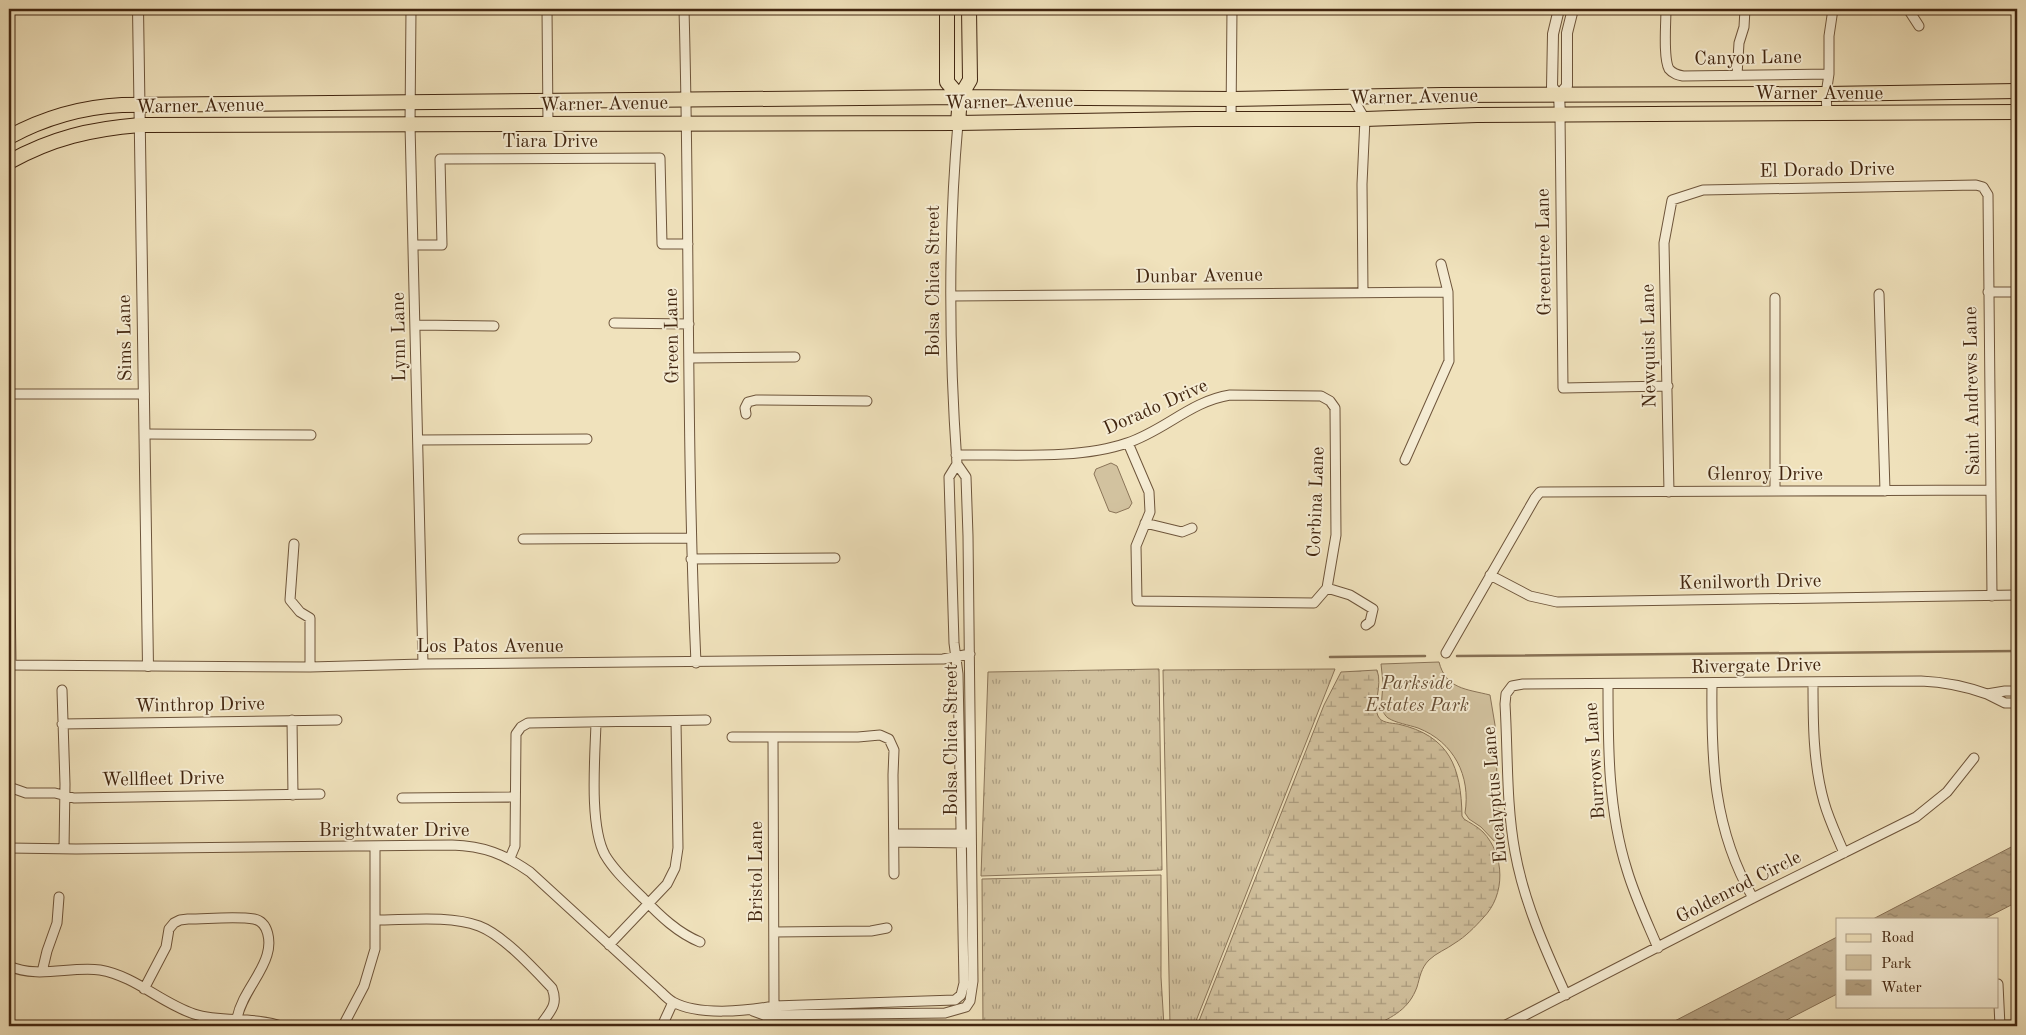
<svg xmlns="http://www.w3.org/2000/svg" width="2026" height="1035" viewBox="0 0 2026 1035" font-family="'Old Standard TT',serif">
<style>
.grass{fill:url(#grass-tufts);stroke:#8a7458}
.wetland{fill:url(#wetland-marsh);stroke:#8a7458}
.green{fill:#d2c29f;stroke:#8a7458}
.water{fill:url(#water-ripples);stroke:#877054}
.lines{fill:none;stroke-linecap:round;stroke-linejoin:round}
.stream{stroke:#877054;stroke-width:2.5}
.minor-casing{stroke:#6e553b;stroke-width:11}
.tertiary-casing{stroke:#6e553b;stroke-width:12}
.primary-casing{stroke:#422610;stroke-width:16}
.minor{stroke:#f5ecd3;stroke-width:9}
.tertiary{stroke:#f5ecd3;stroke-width:10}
.primary{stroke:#f0e2bc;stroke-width:14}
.labels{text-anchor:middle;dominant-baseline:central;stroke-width:4;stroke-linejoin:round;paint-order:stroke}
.street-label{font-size:19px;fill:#422610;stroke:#f5ecd3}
.park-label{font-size:19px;font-style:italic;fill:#664d34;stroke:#f5ecd3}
</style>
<defs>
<pattern id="grass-tufts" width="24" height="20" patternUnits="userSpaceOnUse" patternTransform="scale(1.25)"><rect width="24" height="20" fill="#d2c29f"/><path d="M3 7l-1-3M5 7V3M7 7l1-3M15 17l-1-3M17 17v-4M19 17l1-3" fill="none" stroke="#ac9d80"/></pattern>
<pattern id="wetland-marsh" width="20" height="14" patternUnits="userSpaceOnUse" patternTransform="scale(1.25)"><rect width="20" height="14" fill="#d2c29f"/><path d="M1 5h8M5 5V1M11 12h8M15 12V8" fill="none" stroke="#ac9d80"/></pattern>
<pattern id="water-ripples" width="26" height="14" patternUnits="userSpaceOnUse" patternTransform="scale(1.25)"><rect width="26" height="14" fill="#b5a282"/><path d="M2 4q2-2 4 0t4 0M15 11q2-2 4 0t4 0" fill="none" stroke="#958469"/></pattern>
</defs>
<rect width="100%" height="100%" fill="#f0e2bc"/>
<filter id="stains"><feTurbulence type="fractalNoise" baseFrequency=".004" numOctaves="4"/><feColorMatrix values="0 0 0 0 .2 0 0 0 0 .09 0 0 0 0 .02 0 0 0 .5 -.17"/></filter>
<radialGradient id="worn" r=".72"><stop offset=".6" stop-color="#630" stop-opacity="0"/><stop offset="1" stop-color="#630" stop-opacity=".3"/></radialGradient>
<path class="grass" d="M1159,669L1162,870L981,876L988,672Z
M1335,669L1194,1026H1170L1163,670Z
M1161,875V977L1164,1026H983L982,879Z"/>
<path class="wetland" d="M1377,670C1383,686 1372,705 1378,716C1381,723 1391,723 1398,724C1450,736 1461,767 1462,816L1464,819C1470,823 1477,826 1483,832C1505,855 1506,895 1483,918C1475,927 1465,937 1455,943C1447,949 1436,953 1429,960C1421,968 1420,977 1417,987C1409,1009 1393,1017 1373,1026H1197L1324,705L1341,672Z"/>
<path class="green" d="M1111,463L1117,466L1132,503L1129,508L1116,513L1109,511L1094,474L1096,469Z
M1439,662C1446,689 1466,689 1490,695L1495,725L1498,801L1502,843L1497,844L1481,827L1469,819L1465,813C1471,776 1454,742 1418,728C1409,725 1396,723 1388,718C1385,716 1383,711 1381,709L1383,683L1381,664Z"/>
<path class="water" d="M2017,844V902L1984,919H1873Z
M1837,937V994L1775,1026H1665Z"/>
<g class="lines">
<path class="stream" d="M1457,656L2017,651
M1330,657L1425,656"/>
<g class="minor-casing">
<path id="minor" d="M411,9L410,125L423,664
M547,9L548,124
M684,9C690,227 686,445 696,663
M1666,9C1666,23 1663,58 1669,69C1673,74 1678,75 1683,76L1829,74
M1908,9L1919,26
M1737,75L1739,43L1744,27L1745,9
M1352,97L1365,119L1362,184L1363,292
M1827,112L1826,94L1829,74V36L1833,9
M1560,115L1563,388L1668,386
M1231,120L1232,9
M414,245H442L440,159L660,158L662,244H688
M1988,292H2017
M1879,294L1885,491
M951,296L1448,292
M1775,298V491
M614,323L689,324
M416,325L494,326
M690,358L795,357
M9,394H144
M746,414L745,408L748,402L756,400L867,401
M145,434L311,435
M419,440L587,439
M1128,443L1149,492L1150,512L1136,546L1137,601L1314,603L1327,588
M956,455C1007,454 1079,460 1127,443C1164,431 1191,401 1230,395L1321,396L1330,401L1335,408L1336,535L1327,588
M1405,460L1449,361L1448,292L1441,264
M1669,492L1664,243L1672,200L1703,190L1976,185L1983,187L1988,195L1992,596
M9,510L11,665
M1145,523L1182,532L1192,528
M523,539L691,538
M294,544L290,600L300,612L310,618V667
M691,559L835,558
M1490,575L1530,596L1557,602L2017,595
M1327,588L1350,595L1373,609L1370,622L1366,625
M1446,653L1535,498L1540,492L1990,490
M9,665L310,667L423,664L943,659L970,654
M1813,682C1813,722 1813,763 1824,802C1829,820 1837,836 1844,853
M1712,683C1711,760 1713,829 1753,898
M1608,684C1608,747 1608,810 1627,870C1635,897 1647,922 1658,948
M62,690L65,784L64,849
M2017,691H2005L1987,694L2005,703H2017
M292,720L293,795
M596,723C595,757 589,826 605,855C615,872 630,885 643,898C660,916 678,933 700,942
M62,724L337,720
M732,737H858L880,735L889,739L894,750L893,775L894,874
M773,737L774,1006
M9,787L26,793H55L74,798L320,794
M402,798L515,797
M894,834H966
M894,842L966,843
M9,848L76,849L452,845C484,846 504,854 530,872L661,992C665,996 669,1000 673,1002C699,1016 746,1011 774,1006L955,1000L961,995L964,983L958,674L954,643L949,477L957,464
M510,858L515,846L516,734L521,727L528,723L706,720
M375,920C407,920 450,915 479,926C503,935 534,969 552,988C559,1006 549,1012 540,1026
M774,932L871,931L887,928
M609,945L667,884L675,868L678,848L676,721
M9,966C38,979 70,966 100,970C135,976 161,1003 194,1014C222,1023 252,1016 281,1026
M42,972L47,951L57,923L59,897
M1998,984L2000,1026
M144,989L166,947L169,929L174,923L180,920L188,919C206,919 237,916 254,919C269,922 271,942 267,955C261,976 242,994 237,1018
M1566,995C1545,949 1524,902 1515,852C1506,803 1508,753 1505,704L1506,694L1512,686L1523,684L1921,681C1945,682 1965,686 1987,694
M753,1011L764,1015L945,1013L966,1007L970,1001L973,981L968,536L966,477L957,464C949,351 948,236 958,123
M343,1026L364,986L375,949V846
M662,1026L673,1002
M1504,1026L1753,898L1916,817L1947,792L1974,758
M1955,1026L2017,1025"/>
</g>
<g class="tertiary-casing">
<path id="tertiary" d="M138,9L148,666
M1559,9L1553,34L1552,87L1559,95L1560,115
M1559,95L1567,86V33L1573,9"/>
</g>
<g class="primary-casing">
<path id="primary" d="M947,9V82L960,97
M958,123L960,97L970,80L969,9
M9,137C44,118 82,107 122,105L960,97L1232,99L1442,95L1826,94L2017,91
M9,162C52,138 91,129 140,125L958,123L1195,119H1365L1477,115L2017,112"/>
</g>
<use href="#minor" class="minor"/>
<use href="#tertiary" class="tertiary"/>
<use href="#primary" class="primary"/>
</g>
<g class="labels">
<g class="street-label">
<text transform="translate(1748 59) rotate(-1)">Canyon Lane</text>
<text x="1819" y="94">Warner Avenue</text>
<text transform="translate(1414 98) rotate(-1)">Warner Avenue</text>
<text transform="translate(1009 103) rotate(-1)">Warner Avenue</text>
<text transform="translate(604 105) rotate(-1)">Warner Avenue</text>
<text transform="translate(200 107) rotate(-1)">Warner Avenue</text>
<text x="550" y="142">Tiara Drive</text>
<text transform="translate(1827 171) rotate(-1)">El Dorado Drive</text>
<text transform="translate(1545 252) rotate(-91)">Greentree Lane</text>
<text transform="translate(1199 277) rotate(-1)">Dunbar Avenue</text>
<text transform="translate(934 281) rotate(-90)">Bolsa Chica Street</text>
<text transform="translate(673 336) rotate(-91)">Green Lane</text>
<text transform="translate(400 337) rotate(-91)">Lynn Lane</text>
<text transform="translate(126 338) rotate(-91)">Sims Lane</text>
<text transform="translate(1650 346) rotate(-91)">Newquist Lane</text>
<text transform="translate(1973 391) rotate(-91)">Saint Andrews Lane</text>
<text transform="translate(1156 408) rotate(-24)">Dorado Drive</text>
<text x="1765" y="475">Glenroy Drive</text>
<text transform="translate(1317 502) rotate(-88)">Corbina Lane</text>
<text transform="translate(1750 583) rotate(-1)">Kenilworth Drive</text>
<text x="490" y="647">Los Patos Avenue</text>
<text transform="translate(1756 667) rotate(-1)">Rivergate Drive</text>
<text transform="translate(200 706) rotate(-1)">Winthrop Drive</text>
<text transform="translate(952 740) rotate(-90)">Bolsa Chica Street</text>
<text transform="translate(1596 761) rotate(-94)">Burrows Lane</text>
<text transform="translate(163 780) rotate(-1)">Wellfleet Drive</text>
<text transform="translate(1496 795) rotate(-95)">Eucalyptus Lane</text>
<text x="394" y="831">Brightwater Drive</text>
<text transform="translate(757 872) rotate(-90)">Bristol Lane</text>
<text transform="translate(1739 888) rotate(-27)">Goldenrod Circle</text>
</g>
<g class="park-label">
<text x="1417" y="684">Parkside<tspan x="1417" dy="22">Estates Park</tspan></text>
</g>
</g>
<rect width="2026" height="1035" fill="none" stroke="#f0e2bc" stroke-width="30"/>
<rect x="10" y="10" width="2006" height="1015" fill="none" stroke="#422610" stroke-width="2.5"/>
<rect x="15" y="15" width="1996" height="1005" fill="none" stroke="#422610"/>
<rect x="1836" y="918" width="162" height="90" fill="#f5ecd3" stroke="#ad9d85"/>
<rect x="1846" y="934" width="25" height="8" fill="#f0e2bc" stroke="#ad9d85"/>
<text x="1881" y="942" font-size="15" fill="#422610">Road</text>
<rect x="1846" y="955" width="25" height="15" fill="#d2c29f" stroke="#ad9d85"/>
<text x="1881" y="968" font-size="15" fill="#422610">Park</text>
<rect x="1846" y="980" width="25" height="15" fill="url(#water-ripples)" stroke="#ad9d85"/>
<text x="1881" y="992" font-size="15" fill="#422610">Water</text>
<rect width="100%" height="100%" filter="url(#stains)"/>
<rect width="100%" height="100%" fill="url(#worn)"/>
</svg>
